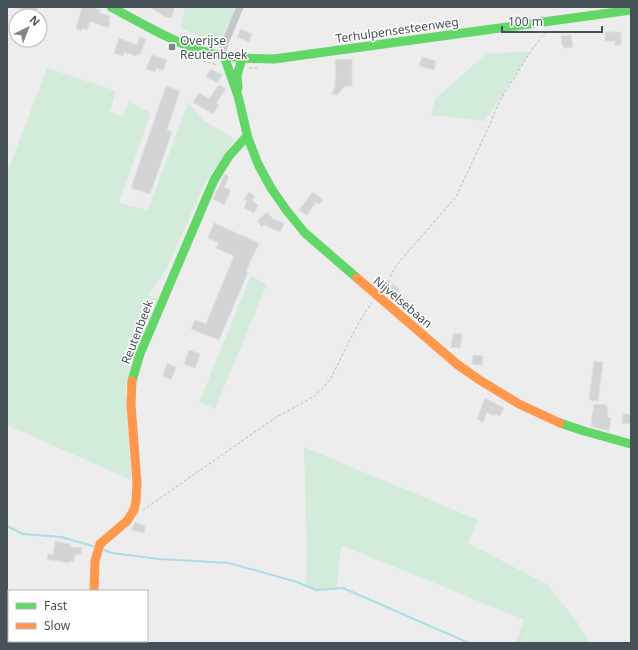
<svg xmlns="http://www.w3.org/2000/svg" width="638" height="650" viewBox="0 0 638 650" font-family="'Noto Sans',sans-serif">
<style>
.green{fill:#d3ebda}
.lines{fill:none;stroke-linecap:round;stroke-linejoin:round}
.stream{stroke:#aadee6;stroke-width:2}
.building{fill:#d3d4d6;stroke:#dedfe0}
.path{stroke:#b4bebb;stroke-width:1;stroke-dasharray:3 2;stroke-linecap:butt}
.lane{stroke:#c4c7c8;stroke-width:3.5}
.street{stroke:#c4c7c8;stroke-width:7}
.fast{stroke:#63d668;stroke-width:9}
.slow{stroke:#ff974d;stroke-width:9}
.poi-dot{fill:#80878c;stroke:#fff;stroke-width:1.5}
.labels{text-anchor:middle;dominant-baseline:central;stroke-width:3;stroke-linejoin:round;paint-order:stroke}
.street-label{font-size:12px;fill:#465057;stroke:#fff}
.poi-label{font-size:12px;fill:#465057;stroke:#fff;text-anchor:start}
</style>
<rect width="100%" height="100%" fill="#ededed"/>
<path class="green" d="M185,7H238L221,46L180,28Z
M530,52L485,121L431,115L435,99L487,53Z
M47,68L116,91L110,112L122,116L129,102L151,113L119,203L148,210L188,103L203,120L235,139L206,181L165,272L148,295L158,299L150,311L126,388L131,480L7,425V173Z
M251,276L267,284L215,409L199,402Z
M304,447L478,520L468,543L548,585L574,618L591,643H526L528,634L524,643H515L524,620L520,618L341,545L337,589L316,590L306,586L307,551Z"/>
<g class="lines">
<path class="stream" d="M7,526L23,534L61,537L93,546
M104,550L112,553L159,559L229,563L297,582L316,590L343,588L469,643"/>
</g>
<path class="building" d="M15,7H38L35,15Z
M82,7H90L100,10L99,13L110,16L108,21L110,22L108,28L90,21L87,30L82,28L81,31L76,29Z
M149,7H174L172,18L166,17Z
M241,29L252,34L249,42L237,37Z
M605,32H621V45H615V41H605Z
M571,35L573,47L564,48L563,45L562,46L561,36Z
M140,37L146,39L140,55L137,54L136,56L124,52L123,56L114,53L119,38L137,45Z
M152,55L167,60L163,70L156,68L155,72L146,69Z
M422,57L436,61L434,70L419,66Z
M352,59V86H345L337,95L331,94L335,87V78H336L335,60Z
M211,69L222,75L217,83L206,76Z
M219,85L226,89L216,103L219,105L213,114L193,102L199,93L209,99Z
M166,86L180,91L167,130L172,132L150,194L131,188Z
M225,174L229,177L224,187L231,190L224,205L213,199Z
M249,192L255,196L252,201L258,205L254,213L244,208L247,201L244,200Z
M313,192L323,200L319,204L316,202L307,215L299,210Z
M267,212L273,219L284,223L280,232L264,225L262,227L257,221Z
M214,223L259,243L246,271L248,272L219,340L191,329L195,320L206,324L234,256L216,248L219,243L208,238Z
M393,284L399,289L397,292L398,293L392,299L385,293Z
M453,333L462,334L460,348L451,347Z
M189,350L200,354L195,368L184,364Z
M473,355L483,356L482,365L472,364Z
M594,361L603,362L598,401L589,400Z
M167,363L176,367L171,380L163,376Z
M485,398L504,408L500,416L495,414L494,416L487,412L483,422L477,419Z
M594,404L606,405L608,408L607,417L611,418L609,431L591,426Z
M623,413L631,415V424L622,423Z
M135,522L145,526L144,533L131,530Z
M55,541L70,544V547L82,548L81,555L75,554L74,562L69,561V563L47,559L48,554L53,555Z"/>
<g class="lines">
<path class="path" d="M194,57L199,60L218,65
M249,68H257
M390,277L394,269L405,255L456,197L490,124L499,102L531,51L547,30
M143,510L275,418L313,397L323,388L331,378L359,322L372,302"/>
<path class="lane" d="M377,294L388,282"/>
<path class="street" d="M224,56L223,48L240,7
M92,643V641"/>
<path class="fast" d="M111,7C145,25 180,47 218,55C237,58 255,59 274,59L631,10
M224,56L238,96L248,138L258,164L271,188L287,211L305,233L357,278
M238,88L237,75L242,59
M132,381L140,354L214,180L229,156L247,136
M560,423L584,431L631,444"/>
<path class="slow" d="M357,278L458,365L478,379L519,404L560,423
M94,591L95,561L100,544L127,521L134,510L136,501L137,483L131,404L132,381"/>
</g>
<rect class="poi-dot" x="168" y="43" width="8" height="8" rx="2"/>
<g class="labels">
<g class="street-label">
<text transform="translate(397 30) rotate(-8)">Terhulpensesteenweg</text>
<text transform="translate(403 302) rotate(40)">Nijvelsebaan</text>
<text transform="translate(137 332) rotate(-69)">Reutenbeek</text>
</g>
<g class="poi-label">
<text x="180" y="40">Overijse<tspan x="180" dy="14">Reutenbeek</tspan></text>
</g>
</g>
<rect width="638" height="650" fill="none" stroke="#465057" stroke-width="16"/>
<rect x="8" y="590" width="140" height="52" fill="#ffffff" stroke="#b5b9bc"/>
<rect x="16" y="603" width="20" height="6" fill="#63d668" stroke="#b5b9bc"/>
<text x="44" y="610" font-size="12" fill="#465057">Fast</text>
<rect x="16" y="623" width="20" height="6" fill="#ff974d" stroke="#b5b9bc"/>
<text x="44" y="630" font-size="12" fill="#465057">Slow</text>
<g transform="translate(28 28) rotate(43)"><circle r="19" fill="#ffffff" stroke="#b5b9bc"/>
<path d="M0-3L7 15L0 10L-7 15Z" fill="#80878c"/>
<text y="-6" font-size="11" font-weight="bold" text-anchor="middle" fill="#465057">N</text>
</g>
<path d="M502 26v6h100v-6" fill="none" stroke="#465057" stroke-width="2"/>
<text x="508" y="26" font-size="12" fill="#465057" stroke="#ffffff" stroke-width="3" paint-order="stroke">100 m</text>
</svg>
